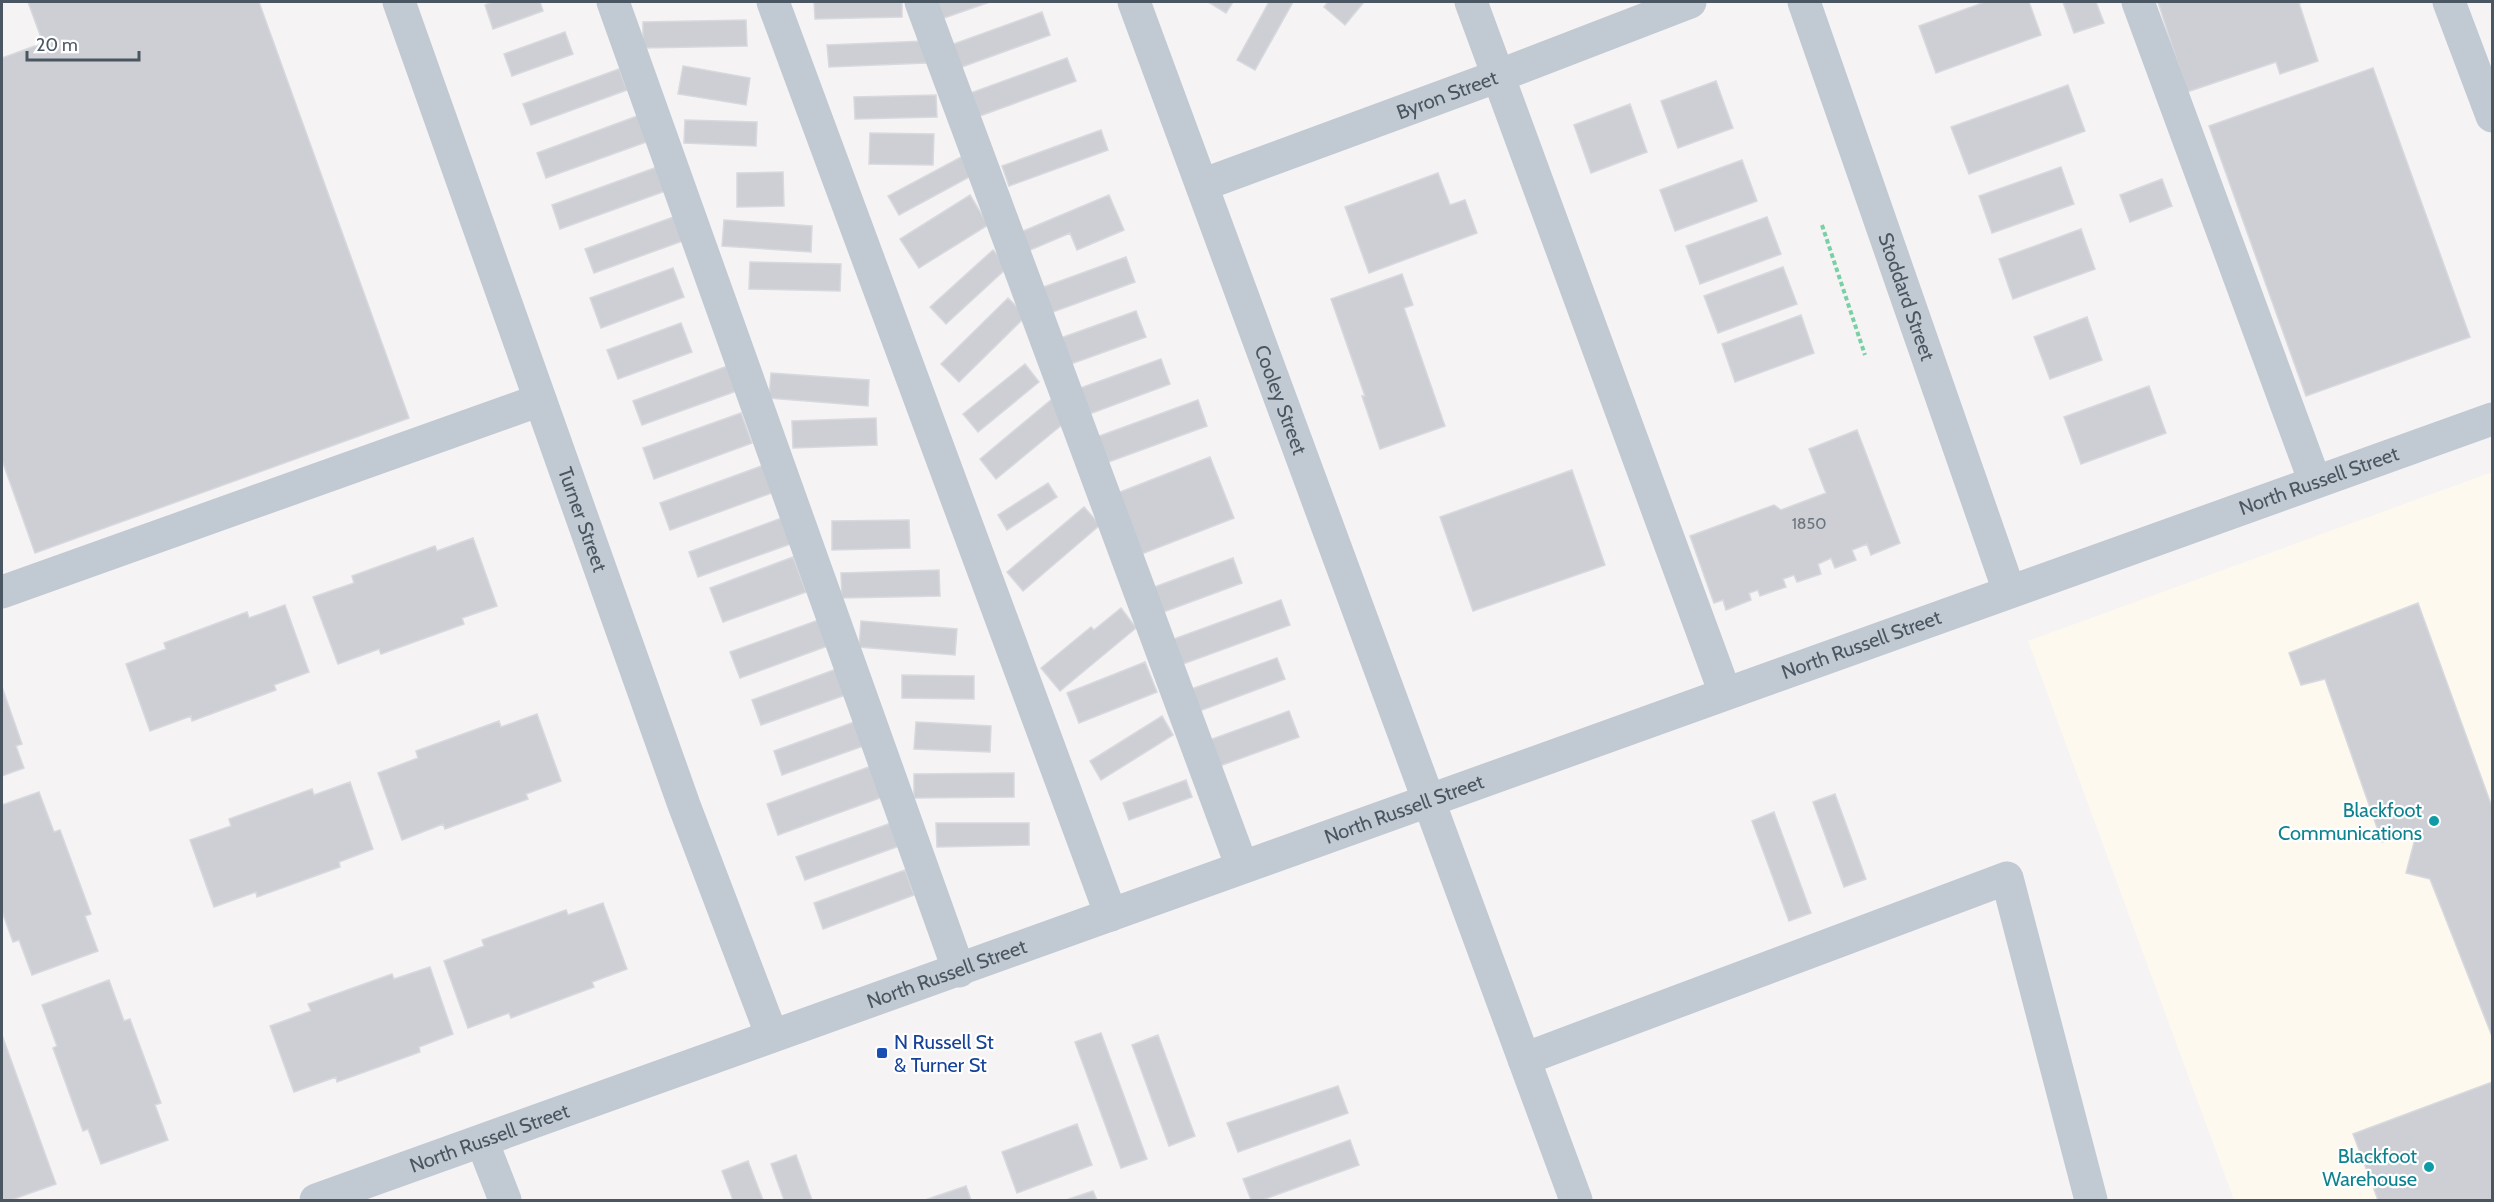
<svg xmlns="http://www.w3.org/2000/svg" width="2494" height="1202" viewBox="0 0 2494 1202" font-family="Cabin,sans-serif">
<style>
.commercial{fill:#fdf9ef}
.building{fill:#cdcfd5;stroke:#d7d9de;stroke-width:1.5}
.lines{fill:none;stroke-linecap:round;stroke-linejoin:round}
.path{stroke:#7ad0a6;stroke-width:4;stroke-dasharray:4.5 3;stroke-linecap:butt}
.minor{stroke:#c1cad2;stroke-width:33}
.culture-dot{fill:#0f9aa8;stroke:#fff;stroke-width:2}
.transit-dot{fill:#1a4fb4;stroke:#fff;stroke-width:2}
.labels{text-anchor:middle;dominant-baseline:central;stroke-width:4.5;stroke-linejoin:round;paint-order:stroke}
.number-label{font-size:16px;fill:#6b747e}
.street-label{font-size:20px;fill:#4a5661;stroke:#fff}
.culture-label{font-size:20px;fill:#0d838f;stroke:#fff;text-anchor:end}
.transit-label{font-size:20px;fill:#164399;stroke:#fff;text-anchor:start}
</style>
<rect width="100%" height="100%" fill="#f5f3f3"/>
<path class="commercial" d="M2492,472V1200H2234L2028,641Z"/>
<path class="building" d="M28,2H259L409,418L35,553L2,460V58L43,43Z
M493,2H540L543,11L493,29L485,5Z
M814,2H902V17L815,19Z
M935,2H990L941,19Z
M1208,2H1233L1226,13Z
M1269,2H1293L1255,70L1237,60Z
M1328,2H1364L1345,25L1324,7Z
M1985,2H2029L2041,35L1936,73L1919,26Z
M2063,2H2096L2104,23L2074,33Z
M2158,2H2305L2299,3L2318,61L2280,74L2276,62L2187,92Z
M1042,12L1050,35L959,68L951,45Z
M746,20L747,46L643,48V22Z
M565,32L573,54L512,76L504,54Z
M925,41L926,63L829,67L827,45Z
M1067,58L1076,81L977,117L968,94Z
M683,66L750,78L746,105L678,94Z
M2373,68L2470,337L2306,396L2209,126Z
M619,69L627,90L531,125L523,104Z
M1716,81L1733,128L1678,148L1661,101Z
M2068,85L2085,131L1969,174L1951,127Z
M936,95L937,117L855,119L854,97Z
M1630,104L1647,152L1591,173L1574,125Z
M640,115L649,141L546,178L537,153Z
M685,120L757,122L756,146L684,143Z
M1101,130L1108,150L1009,186L1002,166Z
M870,133L934,134L933,165L869,164Z
M963,156L973,175L899,215L888,196Z
M1742,160L1757,201L1675,231L1660,190Z
M660,166L668,190L560,229L552,205Z
M2061,167L2074,204L1992,233L1979,196Z
M783,172L784,206L737,207V173Z
M1438,173L1450,205L1465,200L1477,233L1369,273L1345,207Z
M2162,179L2172,206L2130,222L2120,195Z
M970,195L988,225L919,268L900,239Z
M1109,195L1124,230L1077,250L1070,233L1028,251L1021,232Z
M679,215L688,239L594,273L585,249Z
M1767,217L1781,254L1700,284L1686,246Z
M724,220L812,226L811,252L722,246Z
M2081,229L2095,269L2013,299L1999,259Z
M993,250L1008,267L946,324L930,307Z
M1126,257L1135,282L1050,313L1041,288Z
M750,262L841,264L840,291L749,289Z
M1783,267L1797,304L1718,333L1704,296Z
M673,268L684,297L601,328L590,298Z
M1402,274L1413,305L1404,308L1445,426L1380,449L1362,396H1365L1331,299Z
M1008,298L1026,316L959,382L941,364Z
M1136,311L1146,337L1068,365L1058,339Z
M1801,315L1814,353L1735,382L1722,344Z
M2087,317L2102,360L2050,379L2034,337Z
M681,323L692,352L618,379L607,350Z
M1161,359L1170,384L1084,416L1075,390Z
M733,364L742,389L642,425L633,401Z
M1025,364L1039,382L978,432L963,414Z
M771,373L869,380L868,406L769,398Z
M2149,386L2166,433L2081,464L2064,417Z
M1052,399L1069,419L996,479L980,459Z
M1198,400L1207,426L1103,464L1094,438Z
M741,413L752,443L654,479L643,448Z
M876,418L877,445L793,448L792,421Z
M1857,430L1900,543L1871,555L1867,544L1852,550L1856,560L1835,568L1831,558L1818,564L1821,574L1797,582L1794,575L1783,579L1786,587L1760,596L1758,590L1749,593L1751,600L1726,610L1723,600L1714,603L1690,536L1774,505L1781,510L1826,493L1809,449Z
M1210,457L1234,518L1139,555L1115,494Z
M767,464L777,491L670,530L660,503Z
M1572,470L1605,565L1473,611L1440,517Z
M1048,483L1057,497L1007,530L998,515Z
M1084,507L1100,525L1023,591L1007,572Z
M787,516L796,542L698,577L689,552Z
M909,520L910,548L832,550V521Z
M473,538L497,606L462,618L464,624L381,654L379,649L338,664L313,597L354,583L352,576L435,546L437,551Z
M793,557L806,592L723,622L710,588Z
M1233,558L1242,583L1158,614L1149,589Z
M939,570L940,596L842,598L841,573Z
M1281,600L1290,625L1172,668L1163,643Z
M2418,603L2492,807V1036L2430,879L2406,873L2416,835L2382,842L2325,679L2301,685L2289,653Z
M285,605L309,672L274,685L276,690L192,721L191,716L150,731L126,664L166,649L164,643L247,612L249,618Z
M1121,608L1136,628L1060,691L1041,668L1091,627L1094,630Z
M824,618L833,644L740,678L730,652Z
M861,621L957,629L955,655L859,647Z
M1277,658L1285,679L1194,713L1186,691Z
M1145,662L1157,692L1079,723L1067,693Z
M842,667L851,693L761,725L752,700Z
M902,675L974,676V699L902,698Z
M2,687L22,744L16,746L24,768L2,776Z
M1289,711L1299,737L1217,767L1207,741Z
M537,714L561,781L526,794L528,799L445,829L443,824L402,840L378,773L418,758L416,751L499,721L501,727Z
M1162,716L1173,735L1101,780L1090,761Z
M857,721L866,745L782,775L774,751Z
M916,722L991,726L990,752L914,749Z
M877,764L888,795L778,835L767,804Z
M1014,773V797L914,798V774Z
M1186,780L1192,797L1129,820L1123,803Z
M350,782L373,849L339,862L340,867L257,897L256,892L214,907L190,840L231,826L229,819L312,789L314,795Z
M39,792L54,832L60,830L91,914L85,916L98,951L32,975L19,940L13,942L2,911V805Z
M1835,794L1866,879L1844,887L1813,802Z
M1774,812L1811,913L1789,921L1752,821Z
M894,822L902,845L805,880L796,857Z
M936,823H1029V845L937,847Z
M905,870L914,895L823,929L814,903Z
M603,903L627,969L592,982L594,987L511,1018L509,1013L468,1028L444,961L484,946L482,940L566,910L568,915Z
M430,967L453,1034L419,1047L420,1052L337,1082L336,1077L294,1092L270,1026L311,1011L308,1004L392,974L394,979Z
M109,980L124,1021L130,1019L161,1103L155,1105L168,1140L101,1164L88,1129L83,1131L53,1048L57,1046L42,1005Z
M1101,1033L1147,1159L1121,1168L1075,1042Z
M2,1035L56,1184L11,1200H2Z
M1158,1035L1195,1136L1169,1146L1132,1045Z
M2492,1082V1200H2378L2353,1134Z
M1338,1086L1348,1113L1238,1152L1227,1123Z
M1077,1124L1092,1165L1017,1193L1002,1152Z
M1350,1140L1359,1165L1262,1200H1251L1243,1179Z
M796,1155L812,1200H784L771,1164Z
M748,1161L763,1200H733L722,1171Z
M966,1186L971,1200H925Z
M1093,1191L1097,1200H1066Z"/>
<g class="lines">
<path class="path" d="M1822,225L1865,355"/>
<g class="minor">
<path id="s1" d="M399,2L684,805L772,1036"/>
<path d="M613,2L959,971"/>
<path d="M773,2L1111,915"/>
<path d="M921,2L1242,867"/>
<path id="s2" d="M1134,2L1576,1200"/>
<path d="M1471,2L1725,693"/>
<path id="s3" d="M1804,2L2009,591"/>
<path d="M2138,2L2315,482"/>
<path d="M2449,2L2492,116"/>
<path id="s4" d="M1202,185L1498,76L1690,2"/>
<path d="M2,592L540,400"/>
<path d="M1524,1059L2007,878L2091,1200"/>
<path d="M482,1141L505,1200"/>
<path id="s5" d="M316,1200C1042,941 1766,677 2492,419"/>
</g>
</g>
<g class="culture-dot">
<circle cx="2434" cy="821" r="6"/>
<circle cx="2429" cy="1167" r="6"/>
</g>
<rect class="transit-dot" x="876" y="1047" width="12" height="12" rx="3"/>
<g class="labels">
<g class="number-label">
<text x="1809" y="523">1850</text>
</g>
<g class="street-label">
<text stroke="none"><textPath href="#s4" startOffset="261">Byron Street</textPath></text>
<text stroke="none"><textPath href="#s3" startOffset="312">Stoddard Street</textPath></text>
<text stroke="none"><textPath href="#s2" startOffset="424">Cooley Street</textPath></text>
<text stroke="none"><textPath href="#s5" startOffset="2128">North Russell Street</textPath></text>
<text stroke="none"><textPath href="#s1" startOffset="549">Turner Street</textPath></text>
<text stroke="none"><textPath href="#s5" startOffset="1642">North Russell Street</textPath></text>
<text stroke="none"><textPath href="#s5" startOffset="1156">North Russell Street</textPath></text>
<text stroke="none"><textPath href="#s5" startOffset="670">North Russell Street</textPath></text>
<text stroke="none"><textPath href="#s5" startOffset="184">North Russell Street</textPath></text>
</g>
<g class="culture-label">
<text x="2422" y="810">Blackfoot<tspan x="2422" dy="23">Communications</tspan></text>
<text x="2417" y="1156">Blackfoot<tspan x="2417" dy="23">Warehouse</tspan></text>
</g>
<g class="transit-label">
<text x="894" y="1042">N Russell St<tspan x="894" dy="23">&amp; Turner St</tspan></text>
</g>
</g>
<rect width="2494" height="1202" fill="none" stroke="#4a5661" stroke-width="6"/>
<path d="M27 51v9h112v-9" fill="none" stroke="#4a5661" stroke-width="3"/>
<text x="36" y="51" font-size="18" fill="#4a5661" stroke="#ffffff" stroke-width="4.5" paint-order="stroke">20 m</text>
</svg>
